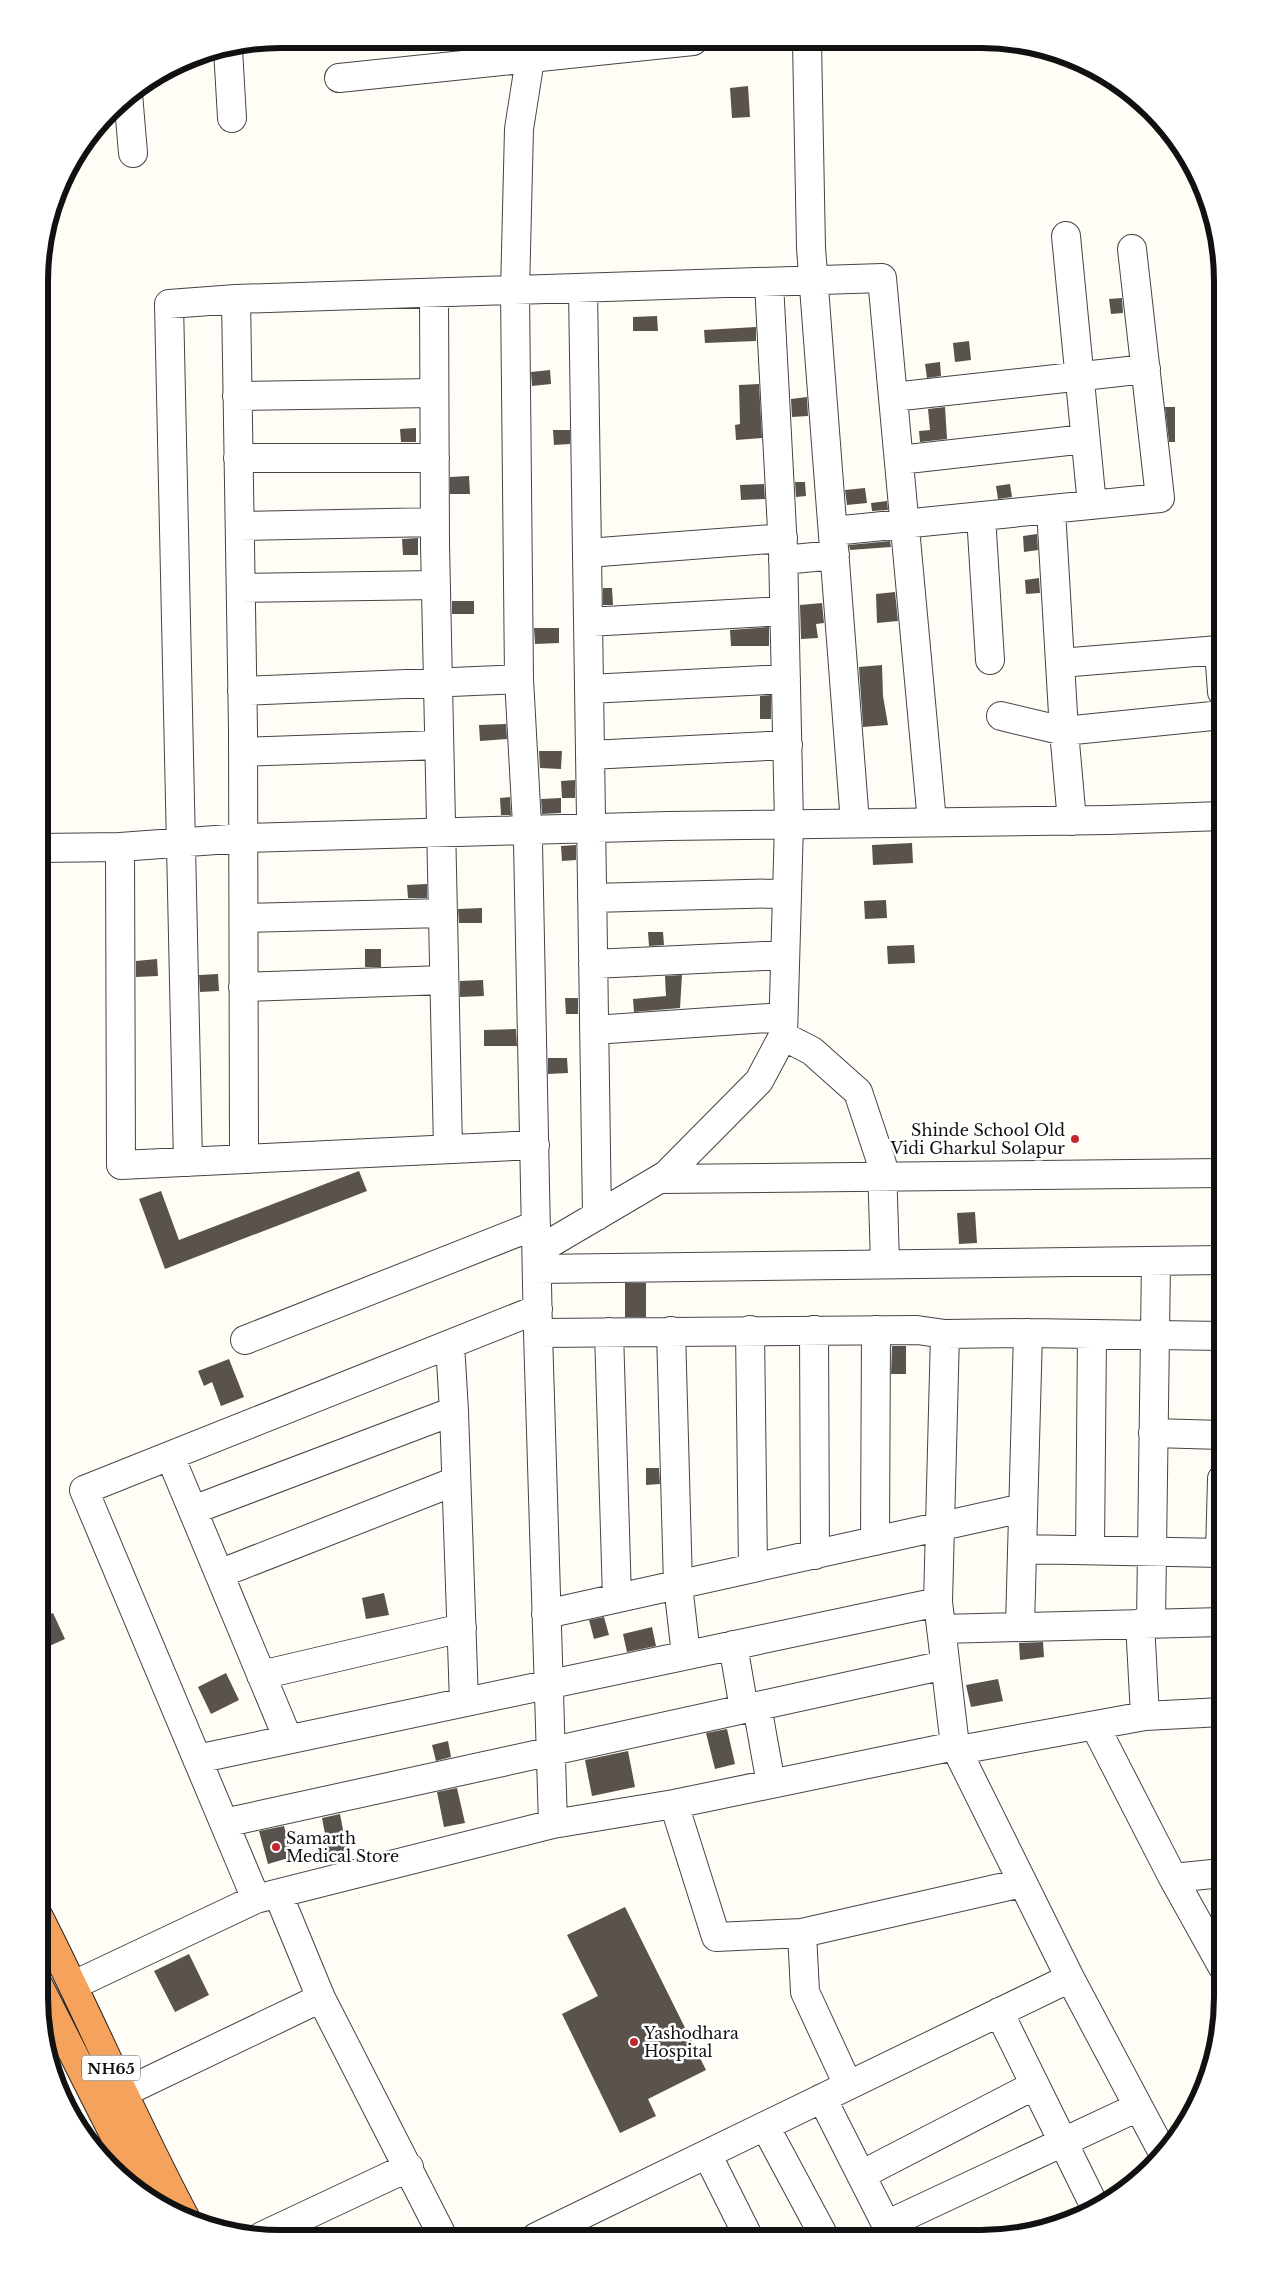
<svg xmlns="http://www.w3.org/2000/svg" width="1261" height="2277" viewBox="0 0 1261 2277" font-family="'Libre Baskerville',serif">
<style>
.building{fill:#5a524d}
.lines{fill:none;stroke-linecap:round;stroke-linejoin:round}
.minor-casing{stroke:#444;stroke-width:30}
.highway-casing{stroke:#222;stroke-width:30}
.minor{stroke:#fff;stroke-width:28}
.highway{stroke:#f5a25d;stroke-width:28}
.poi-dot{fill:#c4262e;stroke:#fff;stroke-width:2}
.labels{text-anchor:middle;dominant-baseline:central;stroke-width:5;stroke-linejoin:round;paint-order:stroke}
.shield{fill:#fff;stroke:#585858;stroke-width:1}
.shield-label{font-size:15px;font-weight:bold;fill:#111}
.poi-label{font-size:16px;fill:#111;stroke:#fff;text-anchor:start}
.rim{fill:none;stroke:#111;stroke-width:6}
</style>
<rect width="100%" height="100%" fill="#fffdf5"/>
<path class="building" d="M748,86L750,117L732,118L730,88Z
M1122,298L1123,313L1111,314L1109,299Z
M657,316L658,331H633V317Z
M756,327V341L705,343L704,330Z
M969,341L971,360L955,362L953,343Z
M940,362L941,376L927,378L925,364Z
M550,370L551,384L532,386L531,372Z
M759,384L762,438L736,440L735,425L740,424L739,385Z
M807,397L808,416L792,417L791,399Z
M945,407L947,439L920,442L919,431L930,430L928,409Z
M1165,407H1175V442H1169Z
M416,428V442H401L400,429Z
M553,430H570V444L554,445Z
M469,476L470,494H450V477Z
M795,482H805L806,496L796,497Z
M764,484L765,499L741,500L740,485Z
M1010,484L1012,497L998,499L996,486Z
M865,488L867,503L847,505L845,490Z
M887,501L888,510L872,511L871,503Z
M1037,534L1038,550L1024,552L1023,536Z
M418,538V555H403L402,539Z
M890,541L891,547L850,550L849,545Z
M1039,578L1040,593L1026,594L1025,580Z
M603,588H612L613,605H603Z
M895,592L898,621L877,623L876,594Z
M452,601H474V614H452Z
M822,603L824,623L816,624L818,638L801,639L800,605Z
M769,627V646H731L730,630Z
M534,628H559V643L535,644Z
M882,665L883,696L888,725L863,727L859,667Z
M771,695V719H760V696Z
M506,724L507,739L480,741L479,725Z
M539,751H562L561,769L540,768Z
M575,780V798H562L561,781Z
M510,797L511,815H501L500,798Z
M561,798V813L542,814L541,799Z
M912,843L913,863L873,865L872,845Z
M576,845V860L562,861L561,846Z
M427,884V898H408L407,885Z
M886,900L887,918L865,919L864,901Z
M482,908V923H459L458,909Z
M648,932H663L664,945L649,946Z
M914,945L915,963L888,964L887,946Z
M365,949H381V967H365Z
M157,959L158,976L136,977V961Z
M218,974L219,991L200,992L199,975Z
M682,975L680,1008L634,1012L633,999L666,996L665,976Z
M483,980L484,996L460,997V981Z
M565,998H578V1014H566Z
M516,1029L517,1046H484V1030Z
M548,1058H567L568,1073L548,1074Z
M359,1171L367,1191L165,1269L139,1199L161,1191L179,1240Z
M975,1212L977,1243L959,1244L957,1213Z
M625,1283H646V1317H625Z
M892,1346H906V1374H891Z
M229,1359L244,1397L221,1406L212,1382L204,1386L198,1371Z
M646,1468H659L660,1484L646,1485Z
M384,1593L389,1615L366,1619L362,1598Z
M53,1613L65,1639L45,1648L39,1636V1619Z
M604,1617L609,1635L594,1639L589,1620Z
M652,1627L656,1646L627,1652L623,1634Z
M1043,1642L1044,1657L1020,1660L1019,1643Z
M226,1673L239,1700L211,1714L198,1687Z
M998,1679L1003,1701L971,1707L966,1685Z
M727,1729L735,1764L715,1769L706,1733Z
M448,1741L451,1757L436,1761L432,1745Z
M628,1751L635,1787L592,1796L585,1760Z
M457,1788L465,1823L444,1827L437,1792Z
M340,1814L347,1851L329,1855L322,1818Z
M284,1826L292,1857L268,1864L259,1831Z
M625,1907L706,2070L648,2099L656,2116L620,2133L562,2014L598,1996L567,1935Z
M189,1954L209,1995L175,2012L154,1971Z"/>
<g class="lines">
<g class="minor-casing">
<path id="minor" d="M533,40L519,129L515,291L519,679L528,843L538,1333L553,1824
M807,42L811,248L855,823
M228,49L232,118
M339,78L693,41
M128,94L133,153
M1066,236L1092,505
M583,289L597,1216
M434,293L435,544L448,1149
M236,299L882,278L932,822
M237,396L434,393
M893,397L1146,369
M238,458H435
M899,460L1085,439
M1051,510L1064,731L1222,715
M981,516L990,660
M240,526L435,522
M833,531L1160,498L1132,249
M587,553L783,538
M783,560L835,555
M241,588L436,585
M588,622L784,611
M1060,663L1219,650L1222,692
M589,689L786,679
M242,691L519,679
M1001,716L1064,731L1072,821
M243,752L439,745
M590,755L788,745
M40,848L120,847
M592,898L787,893
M244,918L443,913
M593,964L785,955
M243,987L444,980
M594,1030L783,1017
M783,1036L812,1051L858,1092L882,1164L885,1264
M535,1145L121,1165L120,847L243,838L669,826L1109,820L1222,816
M188,1162L169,304L236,299L243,730L244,1159
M660,1179L1222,1173
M537,1251L666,1175L759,1081L783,1036L789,824L783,549L769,283
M537,1269L1222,1260
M750,1330L753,1568
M814,1330L815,1555
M671,1331L678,1585L686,1655
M609,1332L617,1598
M538,1333L917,1330L945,1334L1028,1333L1222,1336
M245,1340L536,1225
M450,1344L454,1411
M1153,1433L1222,1435
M170,1456L288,1739
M193,1510L454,1411L464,1702
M875,1541L876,1330
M1022,1549L1222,1553
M1090,1550L1092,1335
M1220,1553L1222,1479
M219,1574L456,1481
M938,1602L955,1746L1070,1978L1163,2153
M546,1614L1023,1508
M1140,1623L1145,1716
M1151,1623L1156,1261
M1020,1626L1028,1333
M941,1629L1222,1622
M733,1645L744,1709
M261,1675L462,1628
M757,1706L771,1784
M1095,1726L1173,1878L1222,1966
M197,1759L938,1602L945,1334
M674,1804L716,1937L802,1933L805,1992L848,2085
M224,1823L945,1665
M1173,1878L1222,1873
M278,1894L321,1998L443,2237
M256,1899L84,1490L538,1309
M802,1933L1022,1883
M74,1985L256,1899L553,1824L674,1804L955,1746L970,1748L1145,1716L1222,1712
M999,2012L1095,2207
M123,2093L321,1998
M822,2098L893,2238
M765,2126L825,2238
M707,2154L749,2238
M861,2175L1035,2085
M886,2225L1138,2107
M262,2236L409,2167
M536,2237L1070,1978"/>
</g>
<g class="highway-casing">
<path id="highway" d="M39,1917C90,2017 133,2120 186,2219
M39,1986L144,2194"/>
</g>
<use href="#minor" class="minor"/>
<use href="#highway" class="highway"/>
</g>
<g class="poi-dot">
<circle cx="1075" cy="1139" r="5"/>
<circle cx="276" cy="1847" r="5"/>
<circle cx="634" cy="2042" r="5"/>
</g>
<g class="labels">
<rect class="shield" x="82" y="2055.5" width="58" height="25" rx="4"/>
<g class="shield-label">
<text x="111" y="2068">NH65</text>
</g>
<g class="poi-label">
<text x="1065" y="1130" text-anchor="end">Shinde School Old<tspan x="1065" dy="18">Vidi Gharkul Solapur</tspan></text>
<text x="286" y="1838">Samarth<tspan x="286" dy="18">Medical Store</tspan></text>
<text x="644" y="2033">Yashodhara<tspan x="644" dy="18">Hospital</tspan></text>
</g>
</g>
<path d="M0 0H1261V2277H0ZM281 48H981A233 233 0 0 1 1214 281V1997A233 233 0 0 1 981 2230H281A233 233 0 0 1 48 1997V281A233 233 0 0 1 281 48Z" fill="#fff" fill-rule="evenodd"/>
<path class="rim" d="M281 48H981A233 233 0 0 1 1214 281V1997A233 233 0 0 1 981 2230H281A233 233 0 0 1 48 1997V281A233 233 0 0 1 281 48Z"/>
</svg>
